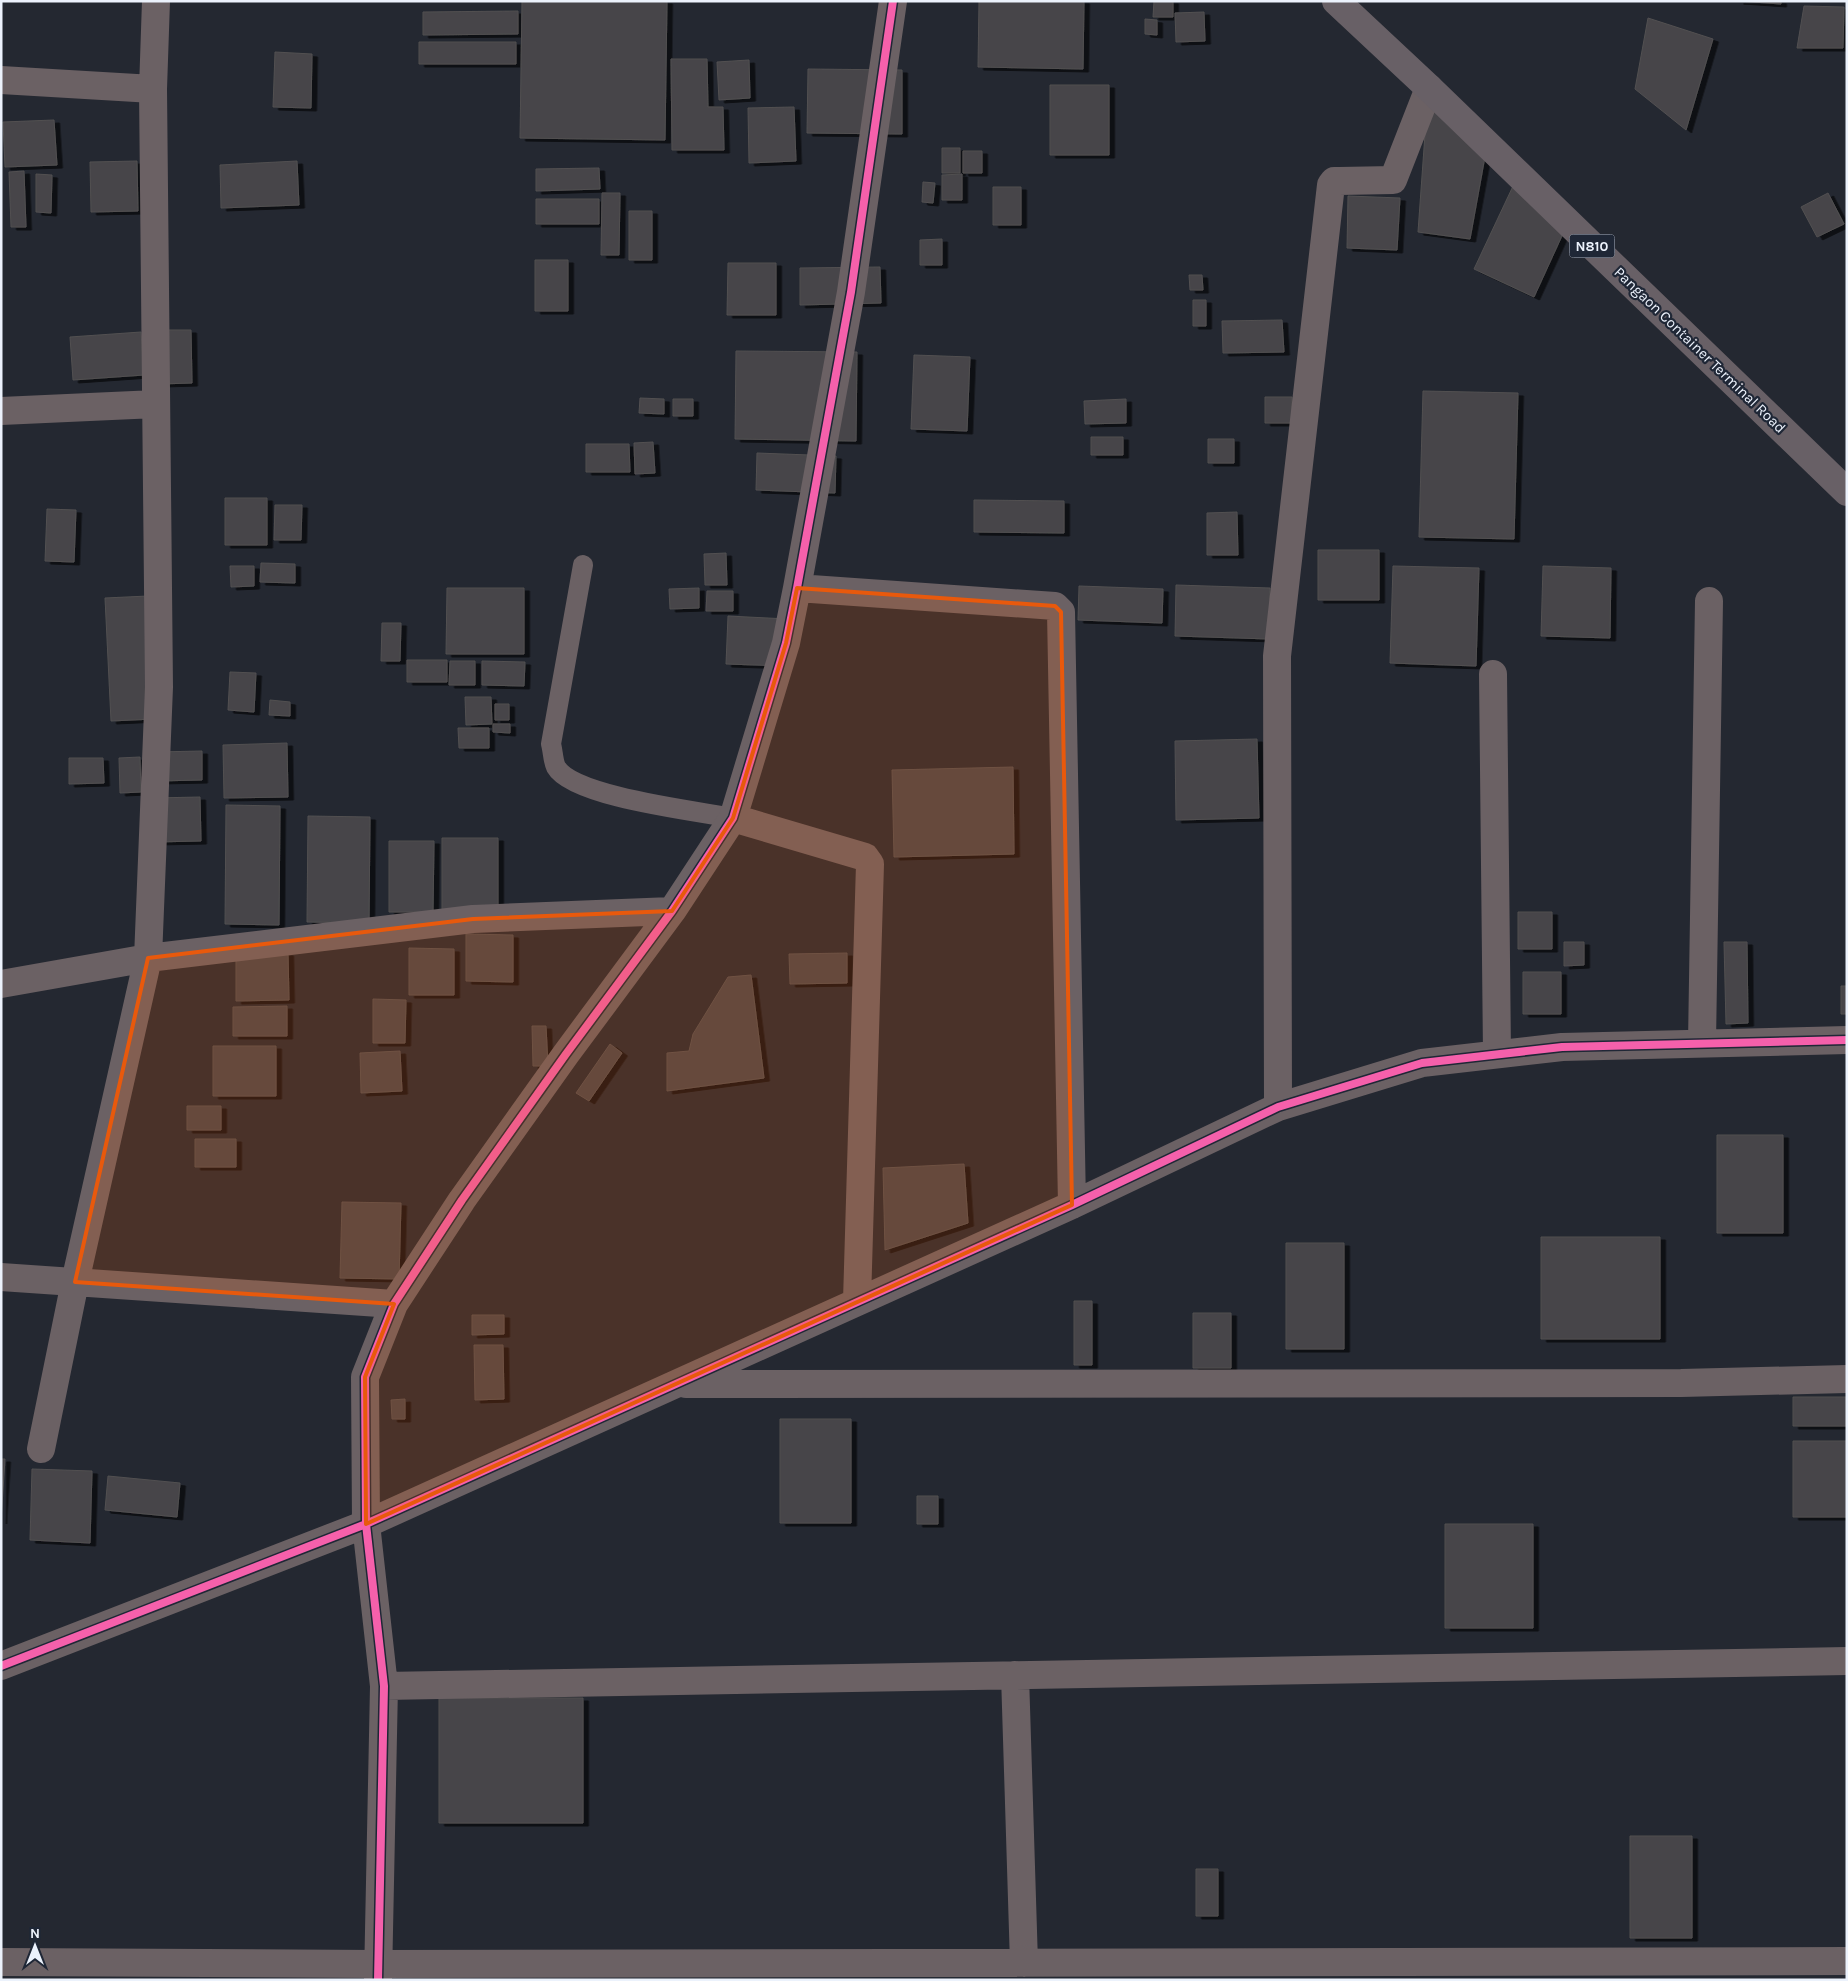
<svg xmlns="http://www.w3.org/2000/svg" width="1848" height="1981" viewBox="0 0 1848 1981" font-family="Karla,sans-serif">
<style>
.building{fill:#464549;stroke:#525051;filter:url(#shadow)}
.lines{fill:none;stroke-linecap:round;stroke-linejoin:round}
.service{stroke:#6b6164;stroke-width:20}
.minor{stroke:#6b6164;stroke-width:28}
.trunk{stroke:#686066;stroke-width:28}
.cycleway-casing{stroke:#1f2736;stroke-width:11}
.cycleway{stroke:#f560ab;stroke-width:8}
.marked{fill:#e8590c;fill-opacity:0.2;stroke:#e8590c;stroke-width:4;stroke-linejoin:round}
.labels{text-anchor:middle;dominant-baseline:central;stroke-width:4.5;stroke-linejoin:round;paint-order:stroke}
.shield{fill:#1f2736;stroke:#aeb5c1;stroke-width:1}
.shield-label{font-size:14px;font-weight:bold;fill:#ecf2fc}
.street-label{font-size:15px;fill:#ecf2fc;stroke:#1f2736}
</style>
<defs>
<filter id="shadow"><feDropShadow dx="5.5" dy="3" stdDeviation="0" flood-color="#0009"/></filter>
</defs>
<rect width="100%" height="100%" fill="#242831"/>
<path class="building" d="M522,1H667L665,140L520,138Z
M979,1H1084L1083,69L978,67Z
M1154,1H1173V17H1153Z
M1738,1H1781V4Z
M1804,6L1844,7L1843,48H1797Z
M518,11V34L423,35V12Z
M1204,12L1205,41L1176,42L1175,13Z
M1648,18L1713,39L1686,130L1635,89Z
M1145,19L1157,20V35L1145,34Z
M419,42H516V64H419Z
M275,52L312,54L311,108L273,107Z
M671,59H707L708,107H723L724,150H672Z
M749,60L750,98L719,100L717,62Z
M808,69L902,70V134L807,133Z
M1050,85H1109V155H1050Z
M1428,92L1488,140L1470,239L1418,232Z
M794,107L796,161L749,163L748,108Z
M54,120L57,165L5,167L3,122Z
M942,148H960V173H942Z
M963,151H982V173H963Z
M137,161L138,211L91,212L90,162Z
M297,161L299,205L221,208L220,165Z
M599,168L600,189L536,191V169Z
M24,171L26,227H11L9,172Z
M36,174L52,175L51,213L36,212Z
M962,174V200H942V175Z
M923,182L935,183L933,203L922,202Z
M1514,184L1566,227L1534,297L1474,269Z
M993,187H1021V225H993Z
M602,193H620L619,255H601Z
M1828,193L1844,224L1817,237L1801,207Z
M1348,196L1400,198L1397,250L1347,248Z
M536,199H599V224H536Z
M629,211H652V260H629Z
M942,239V265H920V240Z
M535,260H568V311H535Z
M728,263H776V315H727Z
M880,267L881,303L800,305V268Z
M1189,275H1202L1203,290H1190Z
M1193,300H1206V326H1193Z
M1282,320L1284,352L1223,353L1222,321Z
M158,330H191L192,383L159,384Z
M141,332L144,375L73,380L70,337Z
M736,351L857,352L856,441L735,439Z
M914,355L970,357L967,431L911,429Z
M1423,391L1518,393L1514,539L1419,537Z
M1265,397H1292V423H1265Z
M640,398L664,399V414L639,413Z
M673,399H693V416H673Z
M1126,399V423L1085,424L1084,401Z
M1091,437H1123V455H1091Z
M1208,439H1234V463H1208Z
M653,442L655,473L635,474L634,443Z
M586,444H629L630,472H586Z
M757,453L836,456L835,493L756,490Z
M225,498H267V545H225Z
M974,500L1064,501V533L974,532Z
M275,505H302L301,540H274Z
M47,509L76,510L74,562L45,561Z
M1237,512L1238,555H1207V513Z
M1318,550H1379V600H1318Z
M726,553L727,585H705L704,554Z
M261,563L295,564V583L260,582Z
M230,566H254V586L231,587Z
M1393,566L1479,568L1476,666L1390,663Z
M1543,566L1611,568L1610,638L1541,636Z
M1176,585L1270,588L1269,639L1175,636Z
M1079,586L1163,589L1162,623L1078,620Z
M447,588H524V654H446Z
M699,588V608L670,609L669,589Z
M707,591H733V611H706Z
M148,596L154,719L111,721L105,598Z
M728,616L787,619L785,666L726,664Z
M382,623H401L400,661H381Z
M407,660H447V682H407Z
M450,661H475V685H449Z
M482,661L525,662L524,686L482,685Z
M230,672L256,673L254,712L228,710Z
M465,697H491L492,724L466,725Z
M270,700L290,702V716L269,715Z
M495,704H509V720H495Z
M493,724H510V733L493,732Z
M458,728H489V748H459Z
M1257,739L1259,818L1176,820L1175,741Z
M287,743L288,797L224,798L223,745Z
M202,751V780L157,781L156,752Z
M140,757L141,792L120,793L119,758Z
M69,758H103L104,783L69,784Z
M1013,767L1014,854L894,857L892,770Z
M200,797L201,841L154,842L153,798Z
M226,805L280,806L279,925L225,924Z
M308,816L370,817L369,923L307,922Z
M442,838H498V910H442Z
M389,841H434L433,912H389Z
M1518,912H1552V949H1518Z
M466,934L513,935V982L466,981Z
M1564,942H1584V965L1564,966Z
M1724,942H1747L1748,1023L1726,1024Z
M409,948L454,949V995H409Z
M288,953L289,1000L236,1001V954Z
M847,953V983L790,984L789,954Z
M1523,972H1561V1014H1523Z
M751,975L764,1078L667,1091V1053L689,1051L693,1034L728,977Z
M1841,986H1847V1014H1841Z
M373,999L406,1000L405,1043H373Z
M287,1006V1036H233V1007Z
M532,1026H546L548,1066H533Z
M610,1044L622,1053L589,1101L576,1093Z
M213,1046H276V1096H213Z
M400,1051L402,1091L361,1093L360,1053Z
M187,1106H221V1130H187Z
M1717,1135H1783V1233H1717Z
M195,1139H236V1167H195Z
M964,1164L968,1223L885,1250L883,1168Z
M342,1202L401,1203L399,1279L340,1278Z
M1541,1237H1660V1339H1541Z
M1286,1243H1344V1349H1286Z
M1074,1301H1092V1365H1074Z
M1193,1313H1231V1368H1193Z
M472,1315H504V1334L472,1335Z
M474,1345H503L504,1399L475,1400Z
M1793,1397H1846V1426H1793Z
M405,1399V1419H392L391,1400Z
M780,1419H851V1523H780Z
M1793,1441H1847V1517H1793Z
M1,1459H5L1,1521Z
M32,1469L92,1471L90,1543L30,1540Z
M108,1476L180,1483L177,1517L105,1510Z
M917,1496H938V1524H917Z
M1445,1524H1533V1628H1445Z
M439,1698H583V1823H439Z
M1630,1836H1692V1938H1630Z
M1196,1869H1218V1916H1196Z"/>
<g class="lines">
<path class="service" d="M583,565L551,744C553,751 553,761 556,767C573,797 697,811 733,818"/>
<path class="minor" d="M1,80L153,89
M1,411L156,404
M797,588L1055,606L1061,612L1072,1205
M1493,674L1497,1054
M733,818L865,857L870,864L857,1301
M1,984L148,958L473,919L672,911
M1702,1043L1709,601
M1278,1107L1277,656L1331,185L1334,181H1339L1393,180L1429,88
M1,1277L394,1304
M686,1384L1681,1383L1847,1379
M41,1449L75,1282L148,958L159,687L153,89L156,1
M1,1666L366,1524L1072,1205L1278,1107L1422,1063L1562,1047L1847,1040
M1015,1675L1024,1963
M384,1686L1847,1661
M1,1962L377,1964L1847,1961
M378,1980L384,1686L366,1524L365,1377L394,1304L462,1200L566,1054L672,911L733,818L786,643L797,588L851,292L893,1"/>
<path class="trunk" d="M1336,1L1429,88L1847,492"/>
<g class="cycleway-casing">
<path id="cycleway" d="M1,1666L366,1524L1072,1205L1278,1107L1422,1063L1562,1047L1847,1040
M378,1980L384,1686L366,1524L365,1377L394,1304L462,1200L566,1054L672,911L733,818L786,643L797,588L851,292L893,1"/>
</g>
<use href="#cycleway" class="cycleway"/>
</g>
<path class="marked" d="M797,588L1055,606L1061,612L1072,1205L366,1524L365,1377L394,1304L75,1282L148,958L473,919L672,911L733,818L786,643Z"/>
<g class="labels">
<rect class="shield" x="1569.5" y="234.5" width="45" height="23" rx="4"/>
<g class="shield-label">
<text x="1592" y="246">N810</text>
</g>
<g class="street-label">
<text transform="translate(1700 350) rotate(44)">Pangaon Container Terminal Road</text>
</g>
</g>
<rect width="1848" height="1981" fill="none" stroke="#ecf2fc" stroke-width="5"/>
<g transform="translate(35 1946)" stroke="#1f2736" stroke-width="4" paint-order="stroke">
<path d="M0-4L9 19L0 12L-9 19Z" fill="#ecf2fc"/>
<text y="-8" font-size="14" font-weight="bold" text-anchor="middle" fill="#ecf2fc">N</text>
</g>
</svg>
